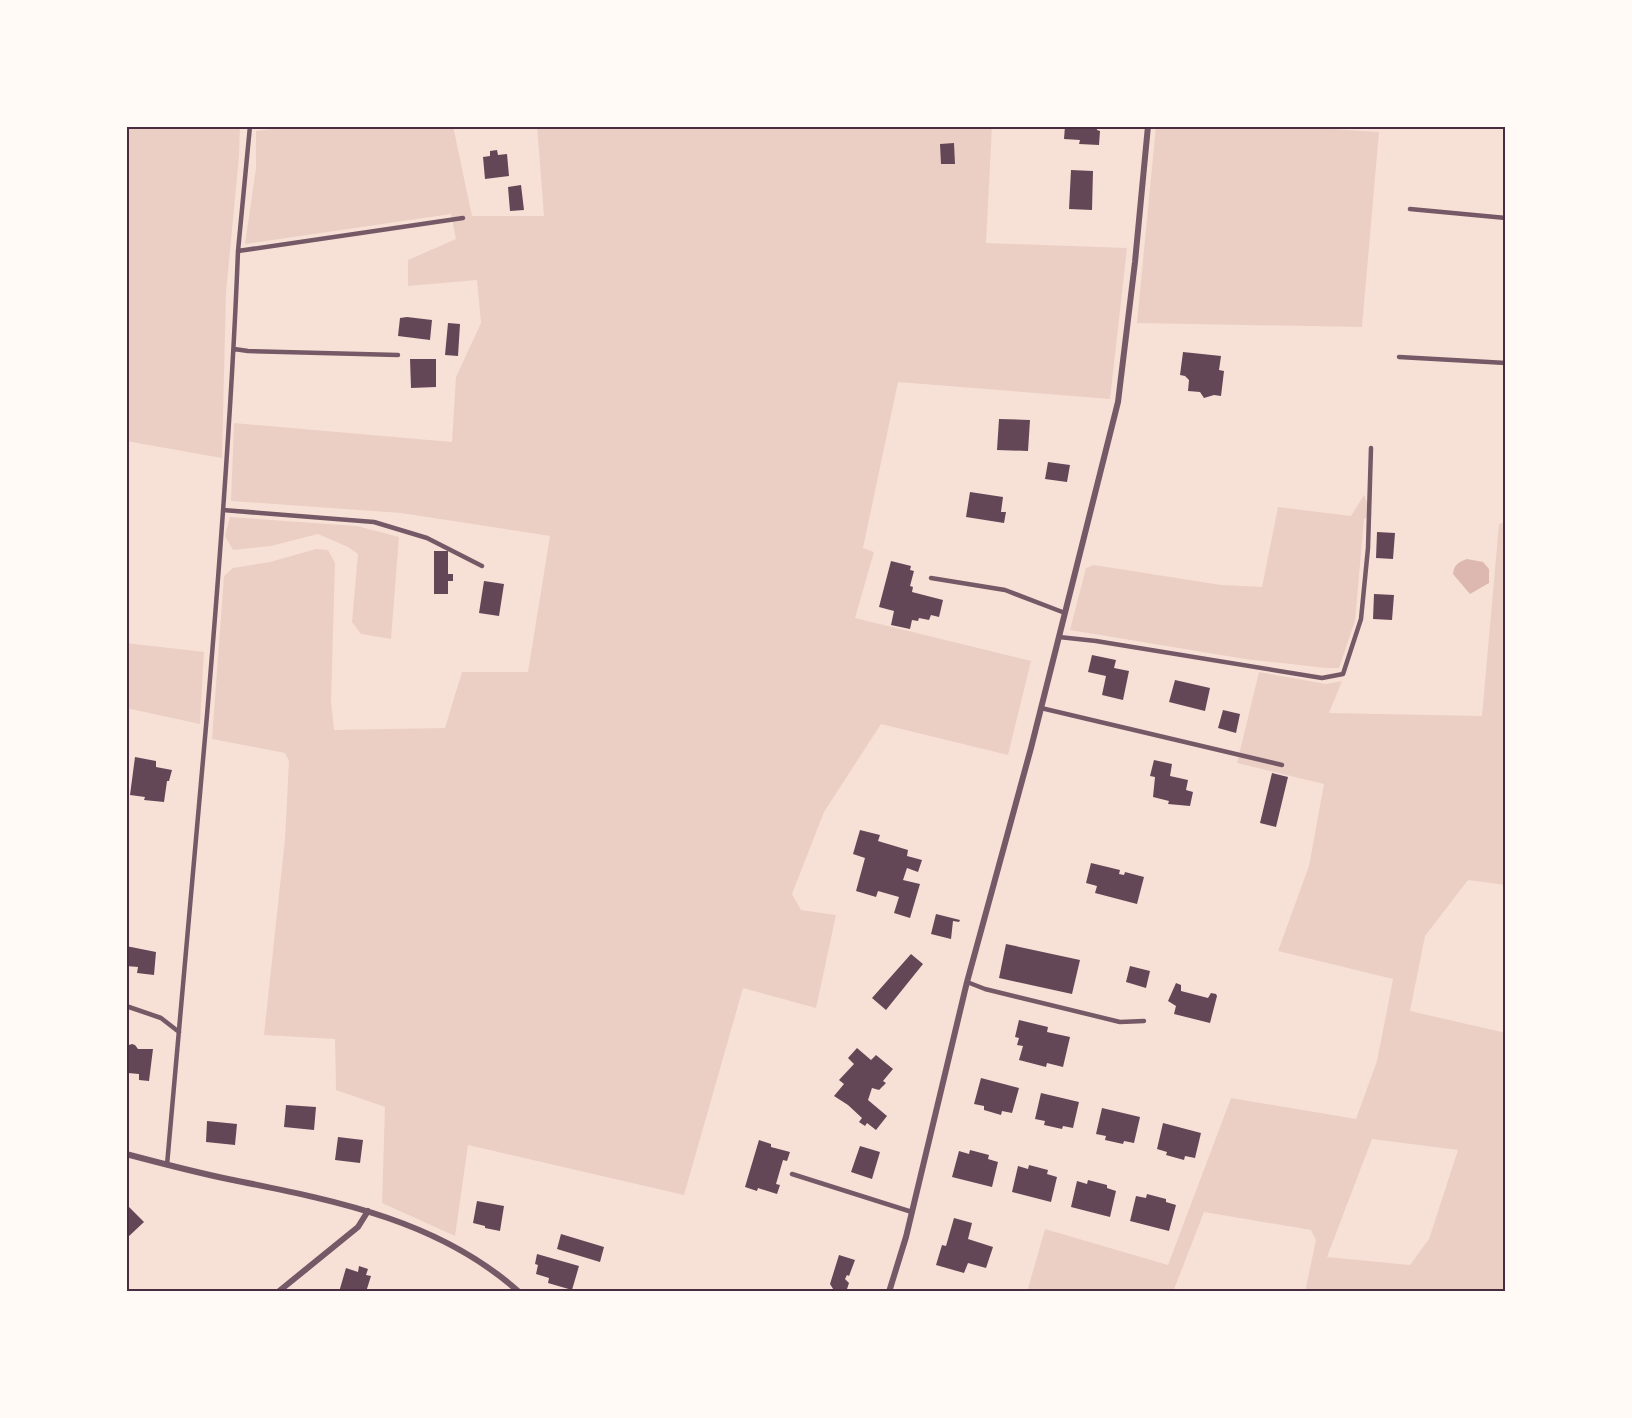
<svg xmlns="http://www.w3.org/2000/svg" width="1632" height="1418" viewBox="0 0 1632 1418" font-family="'DejaVu Sans',sans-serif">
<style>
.green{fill:#ebcfc5;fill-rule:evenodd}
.water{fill:#dcb8b0}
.building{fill:#644757}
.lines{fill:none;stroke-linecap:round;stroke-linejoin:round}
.service{stroke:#755966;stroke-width:4.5}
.minor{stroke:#755966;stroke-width:6}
.neatline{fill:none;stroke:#4a2c40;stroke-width:2}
</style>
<rect width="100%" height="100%" fill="#f7e1d7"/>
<path class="green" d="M126,126H240L239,156L226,293L222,458L126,441Z
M297,126H453L472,216H544L537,126H992L986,243L1127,248L1110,399L898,382L863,548L874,552L855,618L1031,661L1008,755L881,724L824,812L792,894L801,910L836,915L816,1008L743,988L684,1195L468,1145L455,1236L382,1203L385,1107L336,1090L335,1039L264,1035L285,839L289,761L285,753L212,739L224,576L233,568L270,562L316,549L328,550L335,563L331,702L334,730L445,728L462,672H528L550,536L401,513L231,501L234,423L452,442L456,377L481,323L477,280L408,286V260L456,239L451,214L245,244L256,168V131Z
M1156,126H1285L1379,132L1362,327L1137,323Z
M1364,495L1372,514L1364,519L1355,621L1339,668H1326L1245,659L1070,630L1086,568L1094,565L1221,585L1262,587L1278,507L1351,516Z
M230,517L357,526L399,537L391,639L361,634L352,622L358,554L348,547L318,534L271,546L233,550L225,536Z
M1506,522V885L1468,880L1425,936L1410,1011L1506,1033V1292H1305L1316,1240L1311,1230L1204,1212L1173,1292H1027L1045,1229L1168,1265L1231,1098L1356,1119L1377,1061L1393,979L1278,951L1309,866L1324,784L1237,763L1259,672L1326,684L1342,681L1329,713L1482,716L1499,524ZM1372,1139L1458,1150L1429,1239L1410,1265L1327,1257Z
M126,643L204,652L200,724L126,708Z"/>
<path class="water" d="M1467,559L1483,562L1489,569V583L1470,594L1453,574C1454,564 1459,562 1467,559Z"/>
<path class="building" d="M1065,126H1097V130L1100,131L1099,145L1079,144L1080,140L1064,139Z
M954,143L955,164H941L940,144Z
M497,150L498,155L507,154L509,176L485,179L483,157L490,156V151Z
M1071,170L1093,171L1092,210L1069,209Z
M521,185L524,210L510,211L508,187Z
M407,317L432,320L430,340L398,336L400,318Z
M448,323L460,324L458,356L445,355Z
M1183,352L1221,356L1219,370L1224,371L1221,396L1214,395L1204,398L1200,392L1188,391L1189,380L1185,376L1180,375Z
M410,359H436V387L411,388Z
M999,419L1030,420L1028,451L997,450Z
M1048,462L1070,465L1067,482L1045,479Z
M970,492L1003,497L1001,512H1006L1004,523L966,517Z
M1377,532L1395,533L1393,559L1376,558Z
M434,551H448V574H453V581H448V594H434Z
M891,561L911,566L910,570L914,571L910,586L913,587L912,592L943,600L939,617L931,615L929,620L919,618L918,621L912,620L910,629L891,625L894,611L879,607Z
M484,581L504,584L499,616L479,613Z
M1374,594L1394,595L1392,620L1373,619Z
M1092,655L1116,660L1114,668L1129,671L1123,700L1102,695L1106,676L1088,672Z
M1175,680L1210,688L1205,711L1169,702Z
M1223,710L1240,714L1236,733L1218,728Z
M135,757L156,761V767L172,770L169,781H167L164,802L144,800L145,797L130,795Z
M1154,760L1172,764L1170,776L1188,780L1186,790L1193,792L1190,806L1168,804L1169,801L1153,797L1155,777L1150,776Z
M1272,773L1288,777L1276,827L1260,823Z
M860,830L880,835L878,841L908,850L907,856L922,860L918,872L907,868L903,880L920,884L910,918L894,913L899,897L878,891L876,897L856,891L865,858L853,854Z
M1091,863L1120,870L1119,874L1124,875L1125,872L1144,877L1137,904L1095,893L1097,886L1086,883Z
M936,914L960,920L959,922L953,921L951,939L931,934Z
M1006,944L1080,960L1072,994L999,978Z
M126,946L156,952L154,975L137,973L138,967L126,966Z
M911,954L923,964L886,1010L872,998Z
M1130,966L1150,971L1146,988L1126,982Z
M1176,983L1181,985V991L1208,998L1211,993L1216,994L1217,996L1210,1023L1174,1014L1176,1006L1168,1001Z
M1019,1020L1048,1027L1047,1032L1070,1037L1063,1067L1047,1063L1046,1067L1019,1060L1023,1046L1017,1045L1019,1038L1015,1037Z
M132,1044L135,1045L138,1049H153L149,1081L139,1080V1074L128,1073L129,1068L126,1067V1046Z
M857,1048L871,1060L876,1055L893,1069L883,1081L886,1083L879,1090L872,1088L868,1100L887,1116L876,1130L867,1123L865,1126L859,1122L862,1118L848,1105L834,1096L844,1084L839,1080L854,1064L848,1058Z
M981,1078L1019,1088L1012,1113L1002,1111L1001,1115L984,1110V1106L974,1104Z
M1041,1093L1079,1102L1073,1128L1063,1126L1062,1129L1044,1125L1045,1121L1035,1119Z
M286,1105L316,1107L314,1130L284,1127Z
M1102,1108L1140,1117L1134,1143L1124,1141L1123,1144L1105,1140L1106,1136L1096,1134Z
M207,1121L237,1124L235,1145L206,1142Z
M1163,1123L1201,1133L1195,1158L1185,1156L1184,1160L1166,1155L1167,1152L1157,1149Z
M338,1137L363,1140L360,1163L335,1160Z
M759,1140L771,1144V1147L790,1152L787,1161L783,1160L776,1184L780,1185L777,1194L758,1188L757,1191L745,1187Z
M860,1146L880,1152L872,1179L851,1172Z
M970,1150L989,1155L988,1159L998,1162L992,1187L952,1177L959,1151L969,1154Z
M1029,1165L1048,1170L1047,1174L1057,1177L1051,1202L1012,1192L1018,1166L1028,1169Z
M1088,1180L1107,1185V1188L1116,1191L1110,1217L1071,1207L1077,1181L1087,1184Z
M1147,1194L1166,1199V1202L1176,1205L1169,1231L1130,1221L1136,1196L1146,1198Z
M477,1201L504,1206L500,1231L485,1228V1226L473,1223Z
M126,1204L144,1222L128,1237L126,1235Z
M954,1218L972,1223L968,1239L993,1247L986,1268L968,1263L964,1273L936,1265L942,1245L946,1246Z
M561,1234L604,1247L600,1262L557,1249Z
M537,1254L579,1266L572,1290L548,1283L549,1278L536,1274L538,1265L535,1264Z
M839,1255L855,1260L849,1276L847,1275L845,1279L849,1283L846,1292H835L830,1284Z
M359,1266L368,1269L366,1275L371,1276L366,1292H339L346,1268L358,1272Z"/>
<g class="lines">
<path class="service" d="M1410,209L1506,218
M238,251L250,126
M234,349L248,351L398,355
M1399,357L1506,363
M223,510L374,522L427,538L482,566
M931,578L1005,590L1065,613
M1059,637L1096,641L1322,678L1343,674L1361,619L1368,548L1371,448
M1041,708L1282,765
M967,982L985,989L1120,1022L1144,1021
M126,1006L161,1018L179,1032
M167,1165C181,1015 194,865 207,715C220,561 232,406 238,251L463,218
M792,1174L912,1212"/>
<path class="minor" d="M126,1154C160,1163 194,1172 228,1179C332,1200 438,1219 519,1292
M278,1292L358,1227L368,1211
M889,1292L906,1237L967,982L1031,748L1118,402L1135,262L1148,126"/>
</g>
<rect width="1632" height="1418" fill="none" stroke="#fffaf5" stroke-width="255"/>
<rect x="128" y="128" width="1376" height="1162" class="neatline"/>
</svg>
